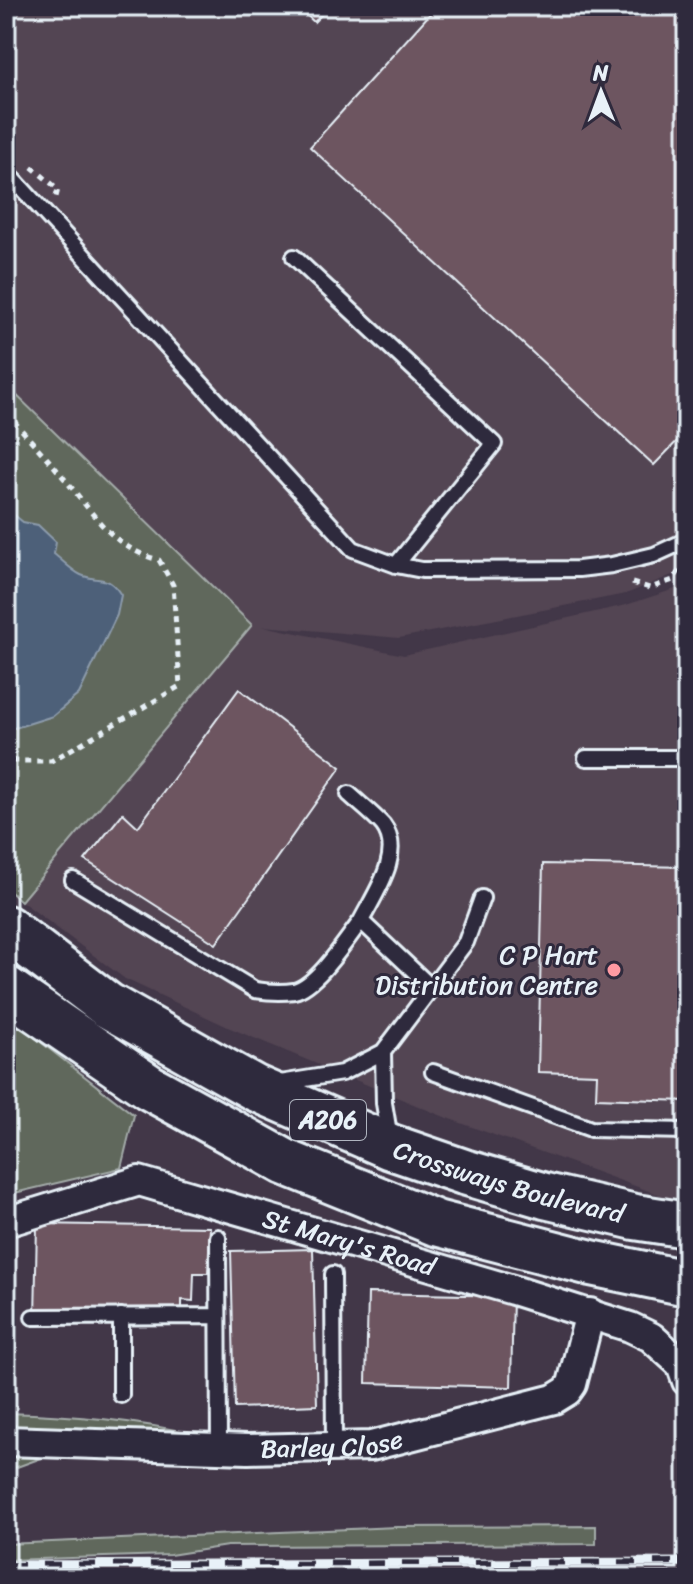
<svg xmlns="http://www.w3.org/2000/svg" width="693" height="1584" viewBox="0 0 693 1584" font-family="Sriracha,sans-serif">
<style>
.built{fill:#524452}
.green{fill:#61685b;stroke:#a4acaa;stroke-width:2}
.water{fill:#4e6179;stroke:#8c9bac;stroke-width:2}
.building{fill:#6d5560;stroke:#e8f1f8;stroke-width:2}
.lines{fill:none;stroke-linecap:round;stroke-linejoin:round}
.lane-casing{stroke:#e8f1f8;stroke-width:20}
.street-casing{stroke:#e8f1f8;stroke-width:34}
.primary-casing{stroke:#e8f1f8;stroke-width:50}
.path{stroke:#e8f1f8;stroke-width:5;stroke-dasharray:6 6;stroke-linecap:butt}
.lane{stroke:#2f2a3d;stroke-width:14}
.street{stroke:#2f2a3d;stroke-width:28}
.primary{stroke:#2f2a3d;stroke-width:44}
.rail-casing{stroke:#e8f1f8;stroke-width:9}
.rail{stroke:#2f2a3d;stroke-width:6;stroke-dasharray:18;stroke-linecap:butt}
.poi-dot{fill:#ff9aa2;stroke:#2f2a3d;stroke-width:3}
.labels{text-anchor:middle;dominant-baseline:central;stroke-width:6;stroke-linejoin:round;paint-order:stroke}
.shield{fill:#2f2a3d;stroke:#b0b5c0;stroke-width:2}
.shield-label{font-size:24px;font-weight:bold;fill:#e8f1f8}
.poi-label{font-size:26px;fill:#e8f1f8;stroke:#2f2a3d;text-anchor:end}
.street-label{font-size:26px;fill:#e8f1f8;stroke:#2f2a3d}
</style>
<rect width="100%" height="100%" fill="#423748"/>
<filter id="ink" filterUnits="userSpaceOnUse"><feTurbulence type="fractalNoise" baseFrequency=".0125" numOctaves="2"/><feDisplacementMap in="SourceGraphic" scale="16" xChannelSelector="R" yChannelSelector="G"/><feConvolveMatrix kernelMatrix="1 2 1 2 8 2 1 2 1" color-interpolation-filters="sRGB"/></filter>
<g filter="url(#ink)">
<path class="built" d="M6,6H687V569L626,594L399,638L263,626L404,655L626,605L687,585V1200L671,1199L447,1118L230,1028L125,979L21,901L252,625L6,385Z"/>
<path class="green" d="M6,385L252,625L21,901L6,888Z
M6,1015L134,1115L121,1168L6,1195Z
M6,1413C72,1415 138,1420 202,1436L55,1453L6,1471Z
M596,1526V1544L227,1546L170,1555L6,1560V1544L397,1527Z"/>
<path class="water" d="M6,484L13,491V514L23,522L38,525L56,542L54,554C62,560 72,571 81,575C100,583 107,573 121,595L117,615L79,694L53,716L15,728L6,726Z"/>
<path class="building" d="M297,6H330L314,22Z
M437,6H668L687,24V431L654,465L310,147Z
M239,689L341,767L216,944L85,860L123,813L138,827Z
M543,864L687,867V1101L596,1098L597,1074L538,1072Z
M37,1224L210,1227L208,1273H194L193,1301L182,1300V1321L35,1318Z
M313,1249L317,1405L235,1408L231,1251Z
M368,1293L513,1296L511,1387L366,1383Z"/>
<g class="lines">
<g class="lane-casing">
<path id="lane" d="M6,171L353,549L396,565L422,570L579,569L612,565L654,555L687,540
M294,257L494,444L396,565
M586,758H687
M349,794C360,804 373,814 383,825C405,853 374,895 361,921
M73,880L255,990C268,992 281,993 294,991C317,986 347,939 361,921L432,988
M383,1052L384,1103L390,1139
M433,1072L591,1129L687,1131
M274,1084L342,1073L383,1052L466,942L482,898
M218,1237L219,1448
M333,1274L334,1447
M121,1316V1395
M33,1317L218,1316"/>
</g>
<g class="street-casing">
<g id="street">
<path id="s1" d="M6,1222L139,1181L513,1290L630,1327L651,1337L681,1364L687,1381"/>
<path id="s2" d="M6,1441L248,1449L371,1446L554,1399L567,1391L572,1384L590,1313"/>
</g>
</g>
<g class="primary-casing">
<g id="primary">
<path id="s3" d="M6,928L107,1005L255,1088L391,1147L464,1172L545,1196L635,1217L687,1225"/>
<path d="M6,989L149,1087L285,1162L436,1223L591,1263L687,1283"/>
</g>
</g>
<path class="path" d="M32,167L58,189L56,197
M6,412C26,436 48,458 67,482C96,517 113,548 159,560L173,585L180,686L51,761H6
M632,583L650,588L673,580L683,565"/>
<use href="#lane" class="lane"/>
<use href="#street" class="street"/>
<use href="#primary" class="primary"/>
<g class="rail-casing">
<path id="rail" d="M6,1565L687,1562
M201,1578L687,1576"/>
</g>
<use href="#rail" class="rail"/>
</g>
</g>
<circle class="poi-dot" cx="614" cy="970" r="8"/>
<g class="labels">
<rect class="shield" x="290" y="1100" width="76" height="40" rx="6"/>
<g class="shield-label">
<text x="328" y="1120">A206</text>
</g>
<g class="poi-label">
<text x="598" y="955">C P Hart<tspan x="598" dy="30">Distribution Centre</tspan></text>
</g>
<g class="street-label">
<text stroke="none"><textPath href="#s3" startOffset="568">Crossways Boulevard</textPath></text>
<text stroke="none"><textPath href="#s1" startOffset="358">St Mary's Road</textPath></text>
<text stroke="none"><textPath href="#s2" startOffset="326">Barley Close</textPath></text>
</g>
</g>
<rect width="693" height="1584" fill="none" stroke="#2f2a3d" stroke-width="32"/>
<rect x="16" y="16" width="661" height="1552" fill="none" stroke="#e8f1f8" stroke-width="3" filter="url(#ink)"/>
<g transform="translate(601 92) rotate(359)" stroke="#2f2a3d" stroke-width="6" paint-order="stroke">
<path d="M0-6L14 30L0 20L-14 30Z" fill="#e8f1f8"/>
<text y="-12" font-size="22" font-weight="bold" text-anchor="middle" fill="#e8f1f8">N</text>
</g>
</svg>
